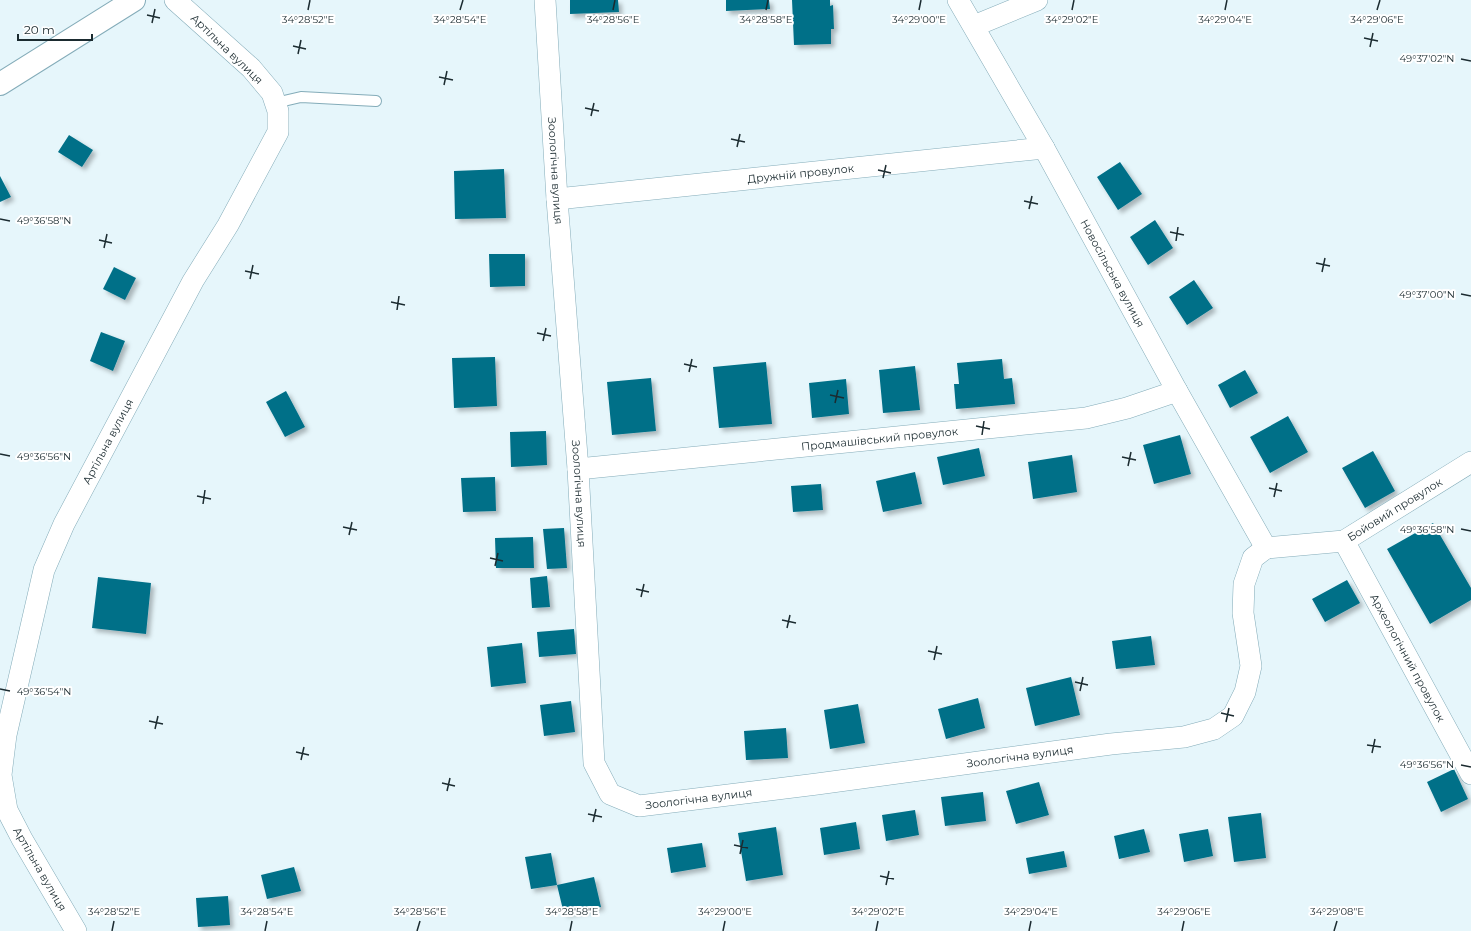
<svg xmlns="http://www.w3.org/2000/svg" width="1471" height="931" viewBox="0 0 1471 931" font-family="Montserrat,sans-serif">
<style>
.building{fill:#007088;filter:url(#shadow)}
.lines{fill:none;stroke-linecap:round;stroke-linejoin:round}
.service-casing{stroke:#84acb9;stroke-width:12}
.minor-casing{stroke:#84acb9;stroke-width:22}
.tertiary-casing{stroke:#84acb9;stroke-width:24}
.service{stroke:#fff;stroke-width:10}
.minor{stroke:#fff;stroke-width:21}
.tertiary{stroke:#fff;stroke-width:22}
.ticks{fill:none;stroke:#1b2b30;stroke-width:1.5}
.labels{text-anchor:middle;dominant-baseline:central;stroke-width:4;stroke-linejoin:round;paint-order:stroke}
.street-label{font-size:11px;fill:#1b2b30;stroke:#fff}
.ticks-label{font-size:10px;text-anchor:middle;fill:#1b2b30;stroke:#fff;stroke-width:4;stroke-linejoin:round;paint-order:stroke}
</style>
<defs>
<filter id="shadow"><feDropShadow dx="3.5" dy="3.5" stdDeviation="2" flood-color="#0004"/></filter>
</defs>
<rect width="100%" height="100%" fill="#e6f6fb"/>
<path class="building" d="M570,0H618L619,12L570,14Z
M726,0H769L770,9L726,11Z
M792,0H830V6L833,5L834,29H831V44L794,45Z
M69,135L93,150L82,167L58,152Z
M1120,162L1142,194L1118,210L1097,177Z
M504,169L506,218L455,219L454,171Z
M0,176L11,197L0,202Z
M1155,220L1173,248L1148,265L1130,237Z
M489,254H525V286L490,287Z
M114,267L136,278L125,300L103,289Z
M1194,280L1213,308L1187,325L1169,297Z
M101,332L125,341L113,371L90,361Z
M495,357L497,406L454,408L452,358Z
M1002,359L1004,379L1012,378L1015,404L956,409L954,384H959L957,363Z
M766,362L772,424L719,428L713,367Z
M915,366L920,410L883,413L879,370Z
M1245,370L1258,393L1230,408L1218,385Z
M651,378L656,431L612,435L607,382Z
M846,379L849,414L812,418L809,383Z
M286,391L305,427L285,437L266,402Z
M1288,416L1308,452L1270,473L1250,437Z
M546,431L547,465L511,467L510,432Z
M1180,435L1191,474L1154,484L1143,445Z
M979,448L985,476L943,485L937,457Z
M1373,451L1395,491L1365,508L1342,468Z
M1072,455L1077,492L1033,499L1028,462Z
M915,472L922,504L883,512L876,481Z
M495,477L496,511L463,512L461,478Z
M821,484L823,510L793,512L791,486Z
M1433,523L1471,588V600L1430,624L1387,549Z
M564,528L567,568L547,569L543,529Z
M533,537L534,568H496L495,538Z
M547,576L550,607L532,608L530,578Z
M98,577L151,583L146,634L92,628Z
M1347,580L1360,603L1325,622L1312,599Z
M574,629L576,654L539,657L537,632Z
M1151,636L1155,665L1116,669L1112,641Z
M522,643L526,683L491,687L487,647Z
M1071,677L1080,715L1035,726L1026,688Z
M978,698L985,728L946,739L938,709Z
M571,701L575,732L544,736L540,705Z
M858,704L865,743L830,749L824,710Z
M786,728L788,758L746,760L744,731Z
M1454,769L1468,799L1441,812L1427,782Z
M1039,782L1049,815L1016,824L1006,791Z
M983,792L986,821L945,826L941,797Z
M915,810L919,835L886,841L882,815Z
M1261,813L1266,858L1234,862L1228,817Z
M856,822L860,849L824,855L820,828Z
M776,827L783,875L746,881L738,833Z
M1144,829L1150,852L1119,859L1114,836Z
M1208,829L1213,856L1184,862L1179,834Z
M702,843L706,867L671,873L667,848Z
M1064,851L1067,867L1029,874L1026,858Z
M551,853L557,885L531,889L525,857Z
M294,867L301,891L267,899L261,875Z
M594,877L601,907L564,914L557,885Z
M228,896L230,925L198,927L196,898Z"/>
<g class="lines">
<g class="service-casing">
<path id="service" d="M275,103L301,97L376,101"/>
</g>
<g class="minor-casing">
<g id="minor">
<path id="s1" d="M545,0L557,199L578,469L594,763L610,794L639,806L817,784L1111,744L1184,737L1214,729L1233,716L1245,692L1251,666L1243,613L1244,584L1253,558L1266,548"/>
<path id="s2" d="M958,0L1044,148L1177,391L1266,548"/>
<path d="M974,26L1037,0"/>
<path id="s3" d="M557,199L1044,148"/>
<path id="s4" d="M578,469L1086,418L1127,408L1177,391"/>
<path id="s5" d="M1344,541L1471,774"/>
<path id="s6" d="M1266,548L1344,541L1471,462"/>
<path id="s7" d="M76,931L22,839L7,810L1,775L6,735L44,570L64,524L193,281L228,225L278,132V111L272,93L251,68L175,0"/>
</g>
</g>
<g class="tertiary-casing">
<path id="tertiary" d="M0,84L134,0"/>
</g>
<use href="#service" class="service"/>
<use href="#minor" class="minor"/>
<use href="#tertiary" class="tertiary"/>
</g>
<path class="ticks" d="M308,10L310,0M460,10L463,0M613,10L615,0M766,10L768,0M919,10L921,0M1072,10L1074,0M1225,10L1227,0M1377,10L1380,0M147,15L160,18M152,23L155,9M1364,38L1378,41M293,46L306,49M1370,47L1373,33M298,54L301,40M1461,59L1471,61M439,77L453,80M444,85L447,71M585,108L599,111M591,116L594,103M731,139L745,142M737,147L740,134M878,170L891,173M883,178L886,165M1024,201L1038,204M1029,209L1032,196M0,219L10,221M1170,232L1184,235M99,240L112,243M1176,241L1178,227M104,248L107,234M1316,263L1330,266M245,271L259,274M1322,272L1325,258M250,279L253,265M1461,294L1471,296M391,302L405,305M397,310L399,296M537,333L551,336M543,341L546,328M684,364L697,367M689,372L692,359M830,395L844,398M835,403L838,390M976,426L990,429M982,435L984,421M0,454L10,456M1122,457L1136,460M1128,466L1131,452M1269,488L1282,491M197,496L211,499M1274,497L1277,483M203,504L205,490M343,527L357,530M1461,529L1471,531M349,535L352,522M490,558L503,561M495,566L498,553M636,589L649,592M641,597L644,584M782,620L796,623M787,628L790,615M928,651L942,654M934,660L937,646M1075,682L1088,685M0,689L10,691M1080,691L1083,677M1221,713L1234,716M149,721L163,724M1226,722L1229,708M155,729L158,716M1367,745L1381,747M296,752L309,755M1372,753L1375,739M301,760L304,747M1461,765L1471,767M442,783L455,786M447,791L450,778M588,814L602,817M593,822L596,809M734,845L748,848M740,854L743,840M880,876L894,879M886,885L889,871M112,931L114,921M265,931L267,921M417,931L420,921M570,931L572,921M723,931L725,921M876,931L878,921M1029,931L1031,921M1182,931L1184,921M1334,931L1337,921"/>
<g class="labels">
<g class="street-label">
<text transform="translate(227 49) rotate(44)">Артільна вулиця</text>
<text stroke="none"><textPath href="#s1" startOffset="171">Зоологічна вулиця</textPath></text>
<text stroke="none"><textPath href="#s3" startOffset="245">Дружній провулок</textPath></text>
<text stroke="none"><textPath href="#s2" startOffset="314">Новосільська вулиця</textPath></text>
<text stroke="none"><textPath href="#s4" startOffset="303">Продмашівський провулок</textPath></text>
<text stroke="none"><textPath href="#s7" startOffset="528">Артільна вулиця</textPath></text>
<text stroke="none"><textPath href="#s1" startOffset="495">Зоологічна вулиця</textPath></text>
<text stroke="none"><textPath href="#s6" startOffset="138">Бойовий провулок</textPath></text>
<text stroke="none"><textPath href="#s5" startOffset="133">Археологічний провулок</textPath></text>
<text stroke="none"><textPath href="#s1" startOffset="1215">Зоологічна вулиця</textPath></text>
<text stroke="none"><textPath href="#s1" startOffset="891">Зоологічна вулиця</textPath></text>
<text transform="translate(40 869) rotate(60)">Артільна вулиця</text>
</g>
</g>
<g class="ticks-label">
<text x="308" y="23">34°28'52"E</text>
<text x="460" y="23">34°28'54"E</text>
<text x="613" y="23">34°28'56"E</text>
<text x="766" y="23">34°28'58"E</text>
<text x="919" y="23">34°29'00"E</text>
<text x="1072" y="23">34°29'02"E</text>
<text x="1225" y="23">34°29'04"E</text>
<text x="1377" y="23">34°29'06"E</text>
<text x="1427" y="62">49°37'02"N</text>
<text x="44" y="224">49°36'58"N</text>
<text x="1427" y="298">49°37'00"N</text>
<text x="44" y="460">49°36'56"N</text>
<text x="1427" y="533">49°36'58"N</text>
<text x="44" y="695">49°36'54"N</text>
<text x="1427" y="768">49°36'56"N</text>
<text x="114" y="915">34°28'52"E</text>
<text x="267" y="915">34°28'54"E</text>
<text x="420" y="915">34°28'56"E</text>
<text x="572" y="915">34°28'58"E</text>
<text x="725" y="915">34°29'00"E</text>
<text x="878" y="915">34°29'02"E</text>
<text x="1031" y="915">34°29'04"E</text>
<text x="1184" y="915">34°29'06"E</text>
<text x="1337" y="915">34°29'08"E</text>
</g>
<path d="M18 34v6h74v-6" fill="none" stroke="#1b2b30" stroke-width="2"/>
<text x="24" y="34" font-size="12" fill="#1b2b30" stroke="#ffffff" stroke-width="3" paint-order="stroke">20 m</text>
</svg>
